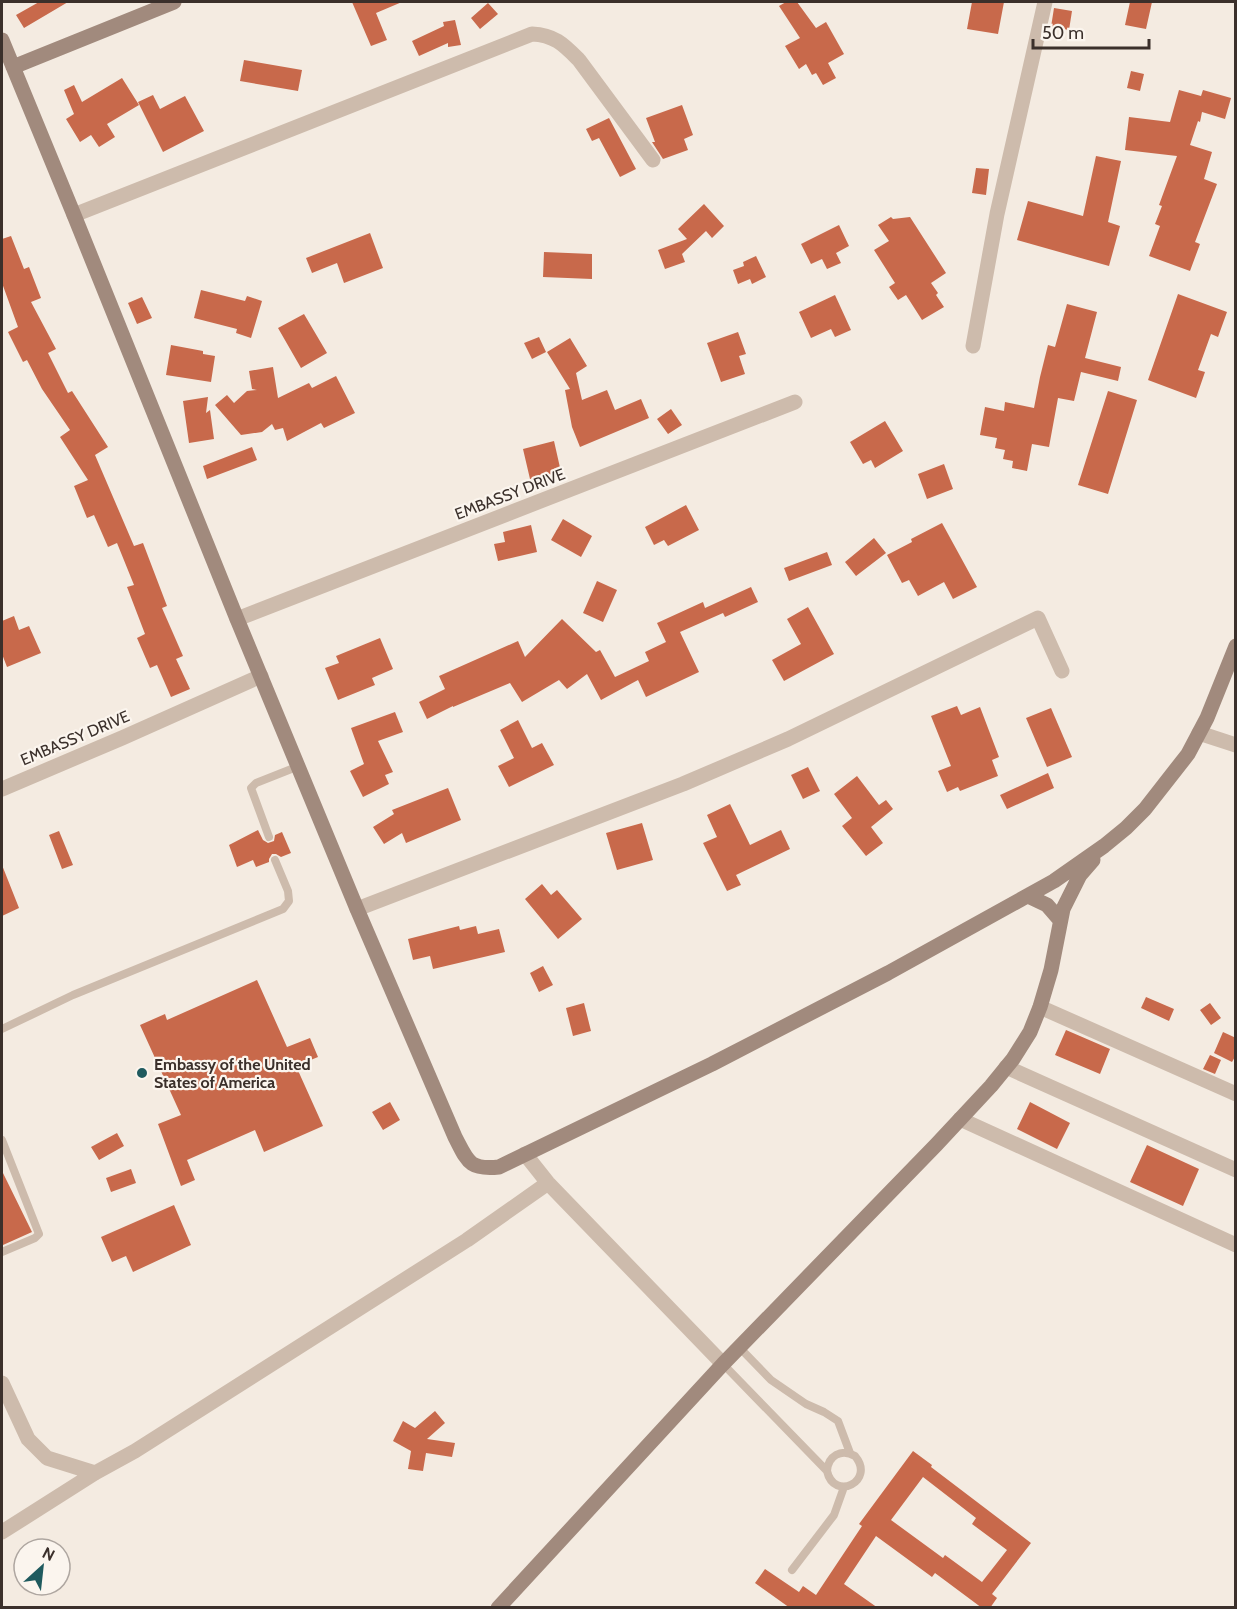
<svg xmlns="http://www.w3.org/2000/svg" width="1237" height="1609" viewBox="0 0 1237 1609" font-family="Cabin,sans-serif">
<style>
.building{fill:#c8694b;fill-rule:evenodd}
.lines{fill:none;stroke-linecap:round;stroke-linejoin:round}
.lane{stroke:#cdbbac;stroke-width:8}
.street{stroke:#cdbbac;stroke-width:15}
.secondary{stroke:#a18a7d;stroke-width:15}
.poi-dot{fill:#1f5a5e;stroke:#fbf5ee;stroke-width:2}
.labels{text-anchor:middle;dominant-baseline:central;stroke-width:4.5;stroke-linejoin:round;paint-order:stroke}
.street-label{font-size:16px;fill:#3b302b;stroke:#fbf5ee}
.poi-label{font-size:16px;font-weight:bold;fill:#3b302b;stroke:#fbf5ee;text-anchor:start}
</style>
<rect width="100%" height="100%" fill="#f4ebe1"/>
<path class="building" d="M39,2H68L24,28L16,15Z
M352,2H402L376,13L387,40L371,46Z
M786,2H797L816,28L826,22L844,54L828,63L836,78L823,85L816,73L812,75L806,64L799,69L785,46L800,38L779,6Z
M972,2H1004L998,34L967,29Z
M1130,2H1152L1146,29L1125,25Z
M488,3L498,14L480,29L471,18Z
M1054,8L1072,11L1069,30L1051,27Z
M455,20L461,45L448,47V43L419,56L412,41L444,26L443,22Z
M244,60L302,70L298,91L240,81Z
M1131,71L1144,74L1140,91L1127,88Z
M122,78L139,105L107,124L115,137L99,147L91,135L80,142L66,119L74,114L64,90L74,85L82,102Z
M1179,90L1201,96L1203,90L1231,98L1225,119L1202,112L1200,122L1198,121L1190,145L1212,152L1204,179L1217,184L1195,242L1200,244L1190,271L1149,256L1160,226L1155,224L1162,206L1159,205L1177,156L1125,150L1129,117L1170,122Z
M153,95L160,109L185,96L204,131L163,152L138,102Z
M682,105L693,135L684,139L688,150L663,159L652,142H655L646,118Z
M609,118L636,169L620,177L599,138L592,141L586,129Z
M1096,156L1121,161L1108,222L1120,226L1109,266L1017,240L1028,201L1083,216Z
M976,168L989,169L986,195L972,193Z
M704,204L724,226L712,238L706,231L682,254L685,262L665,269L658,250L687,239L678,229Z
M891,217L893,219L910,217L946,273L931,283L938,293L936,295L944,307L922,320L906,295L898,300L889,287L895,283L874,250L889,241L878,225Z
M839,225L849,246L836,253L841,263L827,269L822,259L811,264L801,244Z
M370,233L383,268L344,283L337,263L312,273L306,258Z
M11,236L24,269L29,267L41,298L31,302L56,349L48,353L68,393L72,391L108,447L95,455L134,546L143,543L167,606L162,608L183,656L176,659L190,689L171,697L157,665L150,668L137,638L145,634L127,587L134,585L117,543L108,547L94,515L87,518L74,486L88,480L60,437L70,430L42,389L27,360L23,362L8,332L18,327L2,283V239Z
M544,252L592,254V279L543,277Z
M756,256L766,277L752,284L750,279L738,284L733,270L744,266L743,262Z
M201,290L245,301L247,296L262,301L251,338L236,333L237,329L194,318Z
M1178,294L1227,312L1218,337L1211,334L1198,370L1205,372L1196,398L1148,380Z
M835,295L851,330L835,337L831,329L811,338L799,312Z
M142,297L152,318L137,324L128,303Z
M1067,304L1097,312L1085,358L1121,367L1118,381L1081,372L1074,401L1058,398L1049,447L1032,444L1027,471L1012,468L1013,461L1003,459L1005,450L995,448L997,438L980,435L985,407L1004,411L1005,402L1034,408L1040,377L1048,345L1055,347Z
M304,314L327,353L301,368L278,328Z
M738,332L746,354L739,356L745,374L721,382L707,343Z
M539,337L546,352L532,359L524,343Z
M570,338L587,366L576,373L582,400L607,390L615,410L641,399L649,418L580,447L572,427L565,390L570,389L547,352Z
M171,345L203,351V354L215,356L211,382L166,375Z
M273,367L278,398L309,383L312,388L336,376L355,413L324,428L321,423L287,441L283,428L275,430L272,424L262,432L241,435L215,405L227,395L234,403L247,391L257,390L252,389L249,371Z
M1108,391L1137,400L1108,494L1078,485Z
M208,397L206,413L210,410L214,439L189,443L183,401Z
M671,409L682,425L668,434L657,419Z
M885,421L903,451L875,468L871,460L863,464L850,442Z
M554,441L561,472L530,479L523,449Z
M252,447L257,460L207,479L203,466Z
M944,464L953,489L927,499L918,474Z
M686,505L699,530L668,546L664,540L654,545L645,527Z
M563,519L592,536L581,557L551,540Z
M942,523L977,587L953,599L944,582L918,596L909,580L902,583L887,555L912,542L911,539Z
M531,525L537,552L498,561L494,544L505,542L503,532Z
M874,538L886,553L856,576L845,562Z
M827,552L832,565L789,581L784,568Z
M597,581L617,590L603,622L583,613Z
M751,587L758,602L725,617L723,613L680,632L699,672L646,697L638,680L601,700L587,674L567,689L559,680L522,702L510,683L453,707V706L427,719L419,702L445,689L439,676L518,641L525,657L562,619L596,652L600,650L615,677L649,661L645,652L666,642L657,623L703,602L705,608Z
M808,607L834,654L784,681L772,660L801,644L787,619Z
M14,616L19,630L29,626L41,653L7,667L2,654V621Z
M380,638L393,669L372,678L375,685L338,700L325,668L339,663L336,656Z
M957,706L961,715L980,707L999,757L992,760L998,776L960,791L958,787L947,792L938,771L951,766L931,716Z
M1051,708L1072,757L1047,767L1026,718Z
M395,712L403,732L378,741L393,772L385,775L389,784L363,797L350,771L364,764L351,728Z
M518,720L532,748L542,743L554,765L509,787L498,766L514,758L500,730Z
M808,767L820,791L803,799L791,775Z
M1048,773L1054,788L1007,809L1000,795Z
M857,776L879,805L886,800L893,809L871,827L883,843L866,856L842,826L852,818L834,794Z
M448,788L461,820L406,843L402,833L384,844L373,827L394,814L392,810Z
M730,804L750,845L781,830L790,849L736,875L741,885L727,891L703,843L717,837L707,815Z
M642,823L653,860L617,870L606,833Z
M258,830L263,840L268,843L274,841L275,835L282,832L291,853L281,857L276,854H272L269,859V862L256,867L253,860L237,867L229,845Z
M59,831L73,865L62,869L49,835Z
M2,865L19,908L2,916Z
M542,884L551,895L557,890L582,919L558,939L525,899Z
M459,926L460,930L476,926L478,934L499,929L505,952L433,969L430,956L413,960L408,939Z
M543,966L553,985L539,992L530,973Z
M257,980L287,1047L310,1038L318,1057L296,1066L323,1126L264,1152L255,1130L187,1160L195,1180L181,1186L158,1124L181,1115L140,1025L165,1014L167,1020Z
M1146,997L1174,1009L1169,1021L1141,1008Z
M584,1003L591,1031L573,1036L566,1008Z
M1210,1003L1221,1018L1211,1025L1200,1010Z
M1066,1030L1110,1049L1100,1074L1055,1055Z
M1223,1032L1236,1038V1055L1232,1062L1214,1053Z
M1210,1055L1221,1060L1215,1074L1203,1069Z
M390,1102L400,1120L383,1130L372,1112Z
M1030,1102L1070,1123L1057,1149L1017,1129Z
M117,1133L124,1146L99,1160L91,1147Z
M1147,1145L1199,1169L1183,1206L1130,1182Z
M131,1169L136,1183L111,1192L106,1178Z
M2,1171L32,1232L3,1245L2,1241Z
M174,1205L191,1245L133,1272L126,1256L112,1262L101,1237Z
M435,1411L445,1423L427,1439L455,1443L452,1457L426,1453L423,1471L408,1469L411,1451L393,1441L403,1421L415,1428Z
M913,1451L932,1465L931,1467L1031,1543L992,1594L997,1598L990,1608H982L935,1573L932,1577L876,1536L844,1584L878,1608H790L755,1583L765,1569L799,1592L803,1586L816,1595L862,1526L859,1524ZM923,1477L976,1518L972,1524L1007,1550L982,1582L945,1555L943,1558L891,1520Z"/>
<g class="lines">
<path class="lane" d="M269,837L251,788L256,783L299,766
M2,1029L73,995L283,909L289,901L288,891L275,860
M2,1140L39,1234L35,1238L2,1252
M739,1347L771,1380L806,1404L824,1412L838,1421L850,1453
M723,1364L827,1471C834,1502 876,1481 855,1456C841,1448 828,1456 827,1471
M792,1570L834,1515L844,1487"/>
<path class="street" d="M74,215L532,34C555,35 564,45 579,60L653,160
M973,346L997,214L1045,2
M237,619L795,402
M1199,733L1236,745
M2,789L122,738L261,676
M357,909L683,784L788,739L1038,618L1062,671
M1040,1007L1236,1094
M1006,1067L1236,1170
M960,1119L1236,1245
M525,1154L548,1183L723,1364
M2,1383L28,1439L47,1458L95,1473
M2,1532L95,1473L135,1451L467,1240L548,1183"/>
<path class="secondary" d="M2,40L74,215L237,619L357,909L455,1137C468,1162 469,1170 499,1167L712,1064L888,973L1054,881L1104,846L1126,828L1145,809L1188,754L1207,718L1236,646
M13,67L174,2
M1028,896L1047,905L1060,920
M498,1608L723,1364L936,1145L991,1086L1013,1059L1030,1032L1040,1007L1051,970L1063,909L1080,875L1093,860"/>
</g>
<circle class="poi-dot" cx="142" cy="1073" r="6"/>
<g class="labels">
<g class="street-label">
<text transform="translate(510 494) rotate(-21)">EMBASSY DRIVE</text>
<text transform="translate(75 738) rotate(-23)">EMBASSY DRIVE</text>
</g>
<g class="poi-label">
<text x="154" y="1064">Embassy of the United<tspan x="154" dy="18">States of America</tspan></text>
</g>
</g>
<rect width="1237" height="1609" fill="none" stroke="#3b302b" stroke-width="6"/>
<g transform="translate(42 1567) rotate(27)"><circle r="28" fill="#fbf5ee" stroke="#aea6a0" stroke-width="1.5"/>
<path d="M0-4.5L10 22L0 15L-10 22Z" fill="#1f5a5e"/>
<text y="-9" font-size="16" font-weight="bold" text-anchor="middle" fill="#3b302b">N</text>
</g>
<path d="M1033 39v9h116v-9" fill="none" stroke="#3b302b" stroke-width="3"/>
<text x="1042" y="39" font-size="18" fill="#3b302b" stroke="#fbf5ee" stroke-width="4.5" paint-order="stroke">50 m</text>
</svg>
